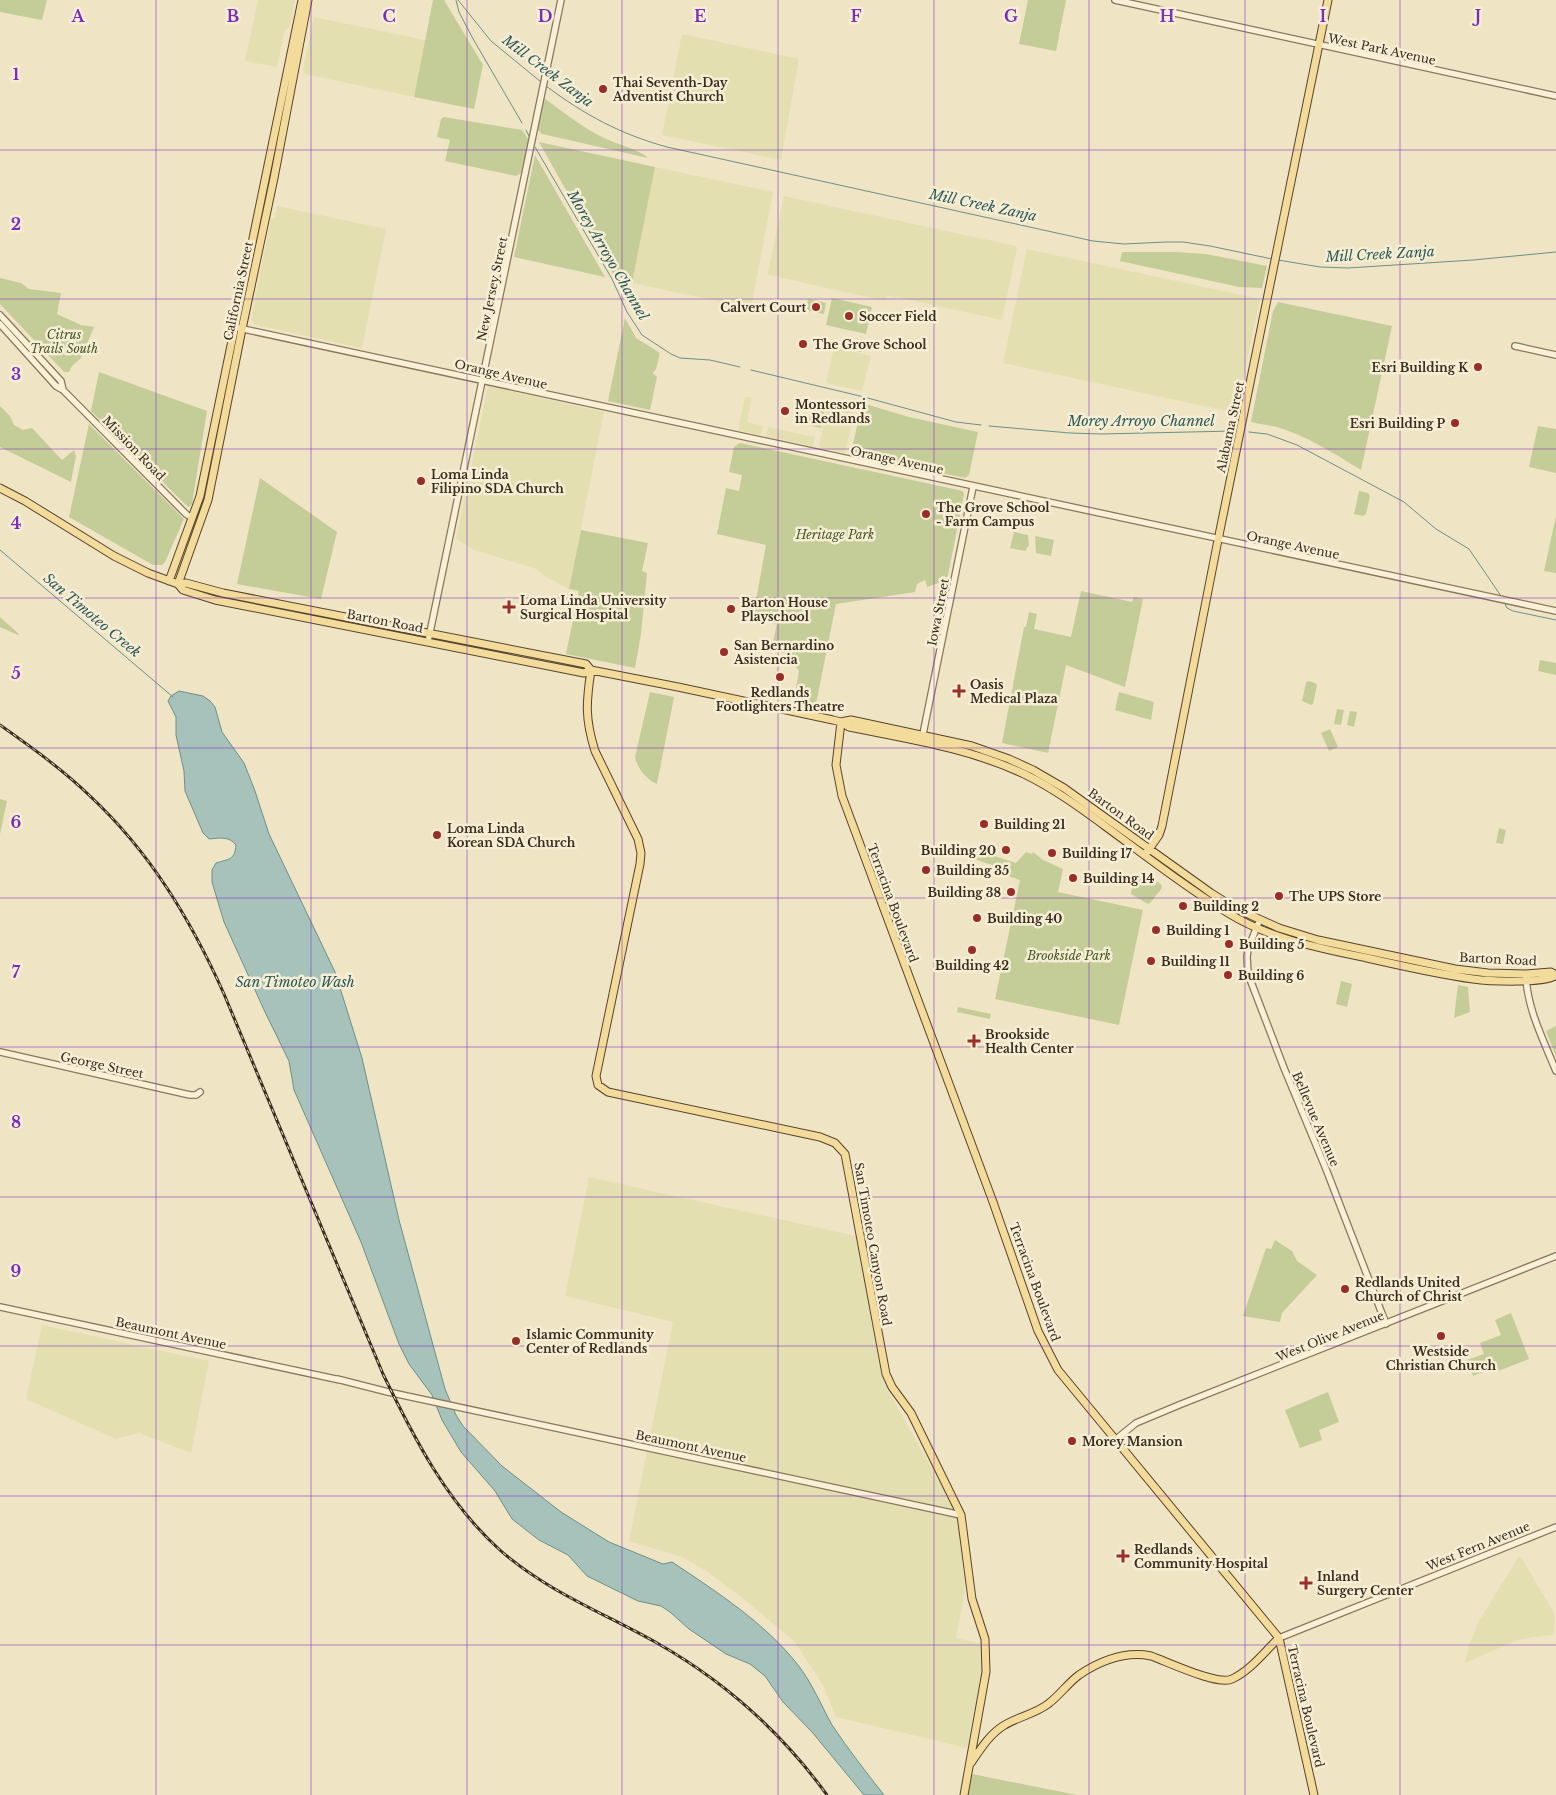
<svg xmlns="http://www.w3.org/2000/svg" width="1556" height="1795" viewBox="0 0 1556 1795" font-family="'Libre Baskerville',serif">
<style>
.farmland{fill:#e4dfb1}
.green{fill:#c4cd98}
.water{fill:#a6c2bb;stroke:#6c9089}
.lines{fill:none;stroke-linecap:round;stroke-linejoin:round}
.stream{stroke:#6c9089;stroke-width:1}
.minor-casing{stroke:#8a765a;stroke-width:8}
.major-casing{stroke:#57432e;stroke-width:9}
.minor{stroke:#f9f1d7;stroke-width:5.5}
.major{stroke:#f2db9b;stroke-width:7}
.rail-casing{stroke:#392d1e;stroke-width:3}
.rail{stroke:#f6eed4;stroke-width:1;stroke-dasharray:4;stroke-linecap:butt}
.grid{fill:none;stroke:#7b2cbf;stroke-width:1;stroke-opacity:0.55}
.poi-dot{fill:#992e29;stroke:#f6eed4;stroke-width:2}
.labels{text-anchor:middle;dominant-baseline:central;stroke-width:5;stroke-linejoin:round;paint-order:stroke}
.street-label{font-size:12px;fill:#392d1e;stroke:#f6eed4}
.poi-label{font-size:12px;font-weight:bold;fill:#392d1e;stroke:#f6eed4;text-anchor:start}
.park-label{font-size:12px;font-style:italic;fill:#475625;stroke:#f6eed4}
.water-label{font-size:14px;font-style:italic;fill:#2d5959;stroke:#f6eed4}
.grid-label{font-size:16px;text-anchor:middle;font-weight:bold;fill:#7b2cbf;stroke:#f6eed4;stroke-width:5;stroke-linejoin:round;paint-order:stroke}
</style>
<rect width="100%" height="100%" fill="#efe4c4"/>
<path class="farmland" d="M258,0H295L290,26L284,32L277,67L245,61Z
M314,17L425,40L414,97L305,74L303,70Z
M682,34L799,59L781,160L662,135Z
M655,167L773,192L751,308L632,283Z
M784,196L1016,246L1017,248L1002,320L887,295L885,301L769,275L768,273Z
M277,206L386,229L362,348L255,325L251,320L271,218H275Z
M1027,249L1260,299L1236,413L1003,363Z
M834,347L871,356L862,391L826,383Z
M488,386L604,412L569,589L548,578L534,568L474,550L456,539Z
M745,397L752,398L747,422L763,426L761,435L738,430Z
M827,407L854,413L845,453L819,447Z
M768,427L815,437L813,446L766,436Z
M589,1177L856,1236L882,1380L953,1506L958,1524L965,1590L956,1638L982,1644L984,1657L967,1748L836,1717L823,1685L794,1641L741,1597L708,1572L682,1557L629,1541L673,1322L565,1296Z
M42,1325L209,1361L191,1453L139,1433L116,1439L26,1399Z
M1519,1556L1521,1557L1554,1613L1555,1619L1554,1634L1517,1640L1465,1663L1469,1645L1479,1621Z"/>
<path class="green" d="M0,0H47L42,20L0,12Z
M433,0H444L483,65L474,109L414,97Z
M1028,0H1066L1056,51L1019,44Z
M544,98C563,112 582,127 602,137C615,144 639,149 648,158L542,134L538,130V126Z
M444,117L522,130L529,140L521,173L516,176L445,161L450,140L437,137L441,119Z
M539,142L655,167L632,283L616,279Z
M535,155L605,277L514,257Z
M1122,252H1175L1206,254L1267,266L1262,288L1239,287L1120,261Z
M0,278L21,283L29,289L61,293L57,314L81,325L94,327L81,358L72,366L69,372H64L0,304Z
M832,298L872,307L866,334L826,325Z
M808,299L826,303L824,314L806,310Z
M1278,302L1392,326L1361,470C1335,454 1307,436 1277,427C1269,425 1259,424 1251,422L1273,311Z
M625,318L636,338L660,353L656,369L653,373L657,377L650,410L608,401Z
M846,338L864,342L862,352L843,348Z
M99,372L207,411L192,504L189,507L187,506L91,411Z
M862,403L909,417L978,432L969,475L965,478L851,454Z
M812,405L825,408L821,428L808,425Z
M0,406L10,416L14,425L23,430L32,428L62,460L74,450L76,456L71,482L0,447Z
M89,424L184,519L165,562L162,565H153L69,517Z
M1538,426L1556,429V473L1529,467Z
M740,443L963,491L964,494L947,580L927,587L925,580L917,584L915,592L836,604L816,704L794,699L799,671L786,654L771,650L777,624L753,617L766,545L717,534L726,488L739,491L742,475L729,472L734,447Z
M260,478L337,532L321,599L237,584Z
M1359,491L1368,493L1370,496L1366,514L1363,516L1354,514Z
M1556,516V573L1544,571Z
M581,530L648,543L642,571L647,573L641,634L635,668L566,654L579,591L569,589Z
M1014,532L1028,535L1029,545L1025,551L1010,548Z
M1035,536L1054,540L1051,556L1036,553Z
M1081,591L1132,602L1134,597L1143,599L1125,687L1066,665L1048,753L1002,743L1024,627H1026L1029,612L1037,614L1034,629L1071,637Z
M0,617L19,634L18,635L0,627Z
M1540,660L1556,663V675L1538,671Z
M1308,681L1315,683L1317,685L1313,704L1311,705L1302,701L1306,683Z
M650,692L674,697L657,784C647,780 637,768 635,757Z
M1119,692L1154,702L1151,720L1115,710Z
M1337,709L1344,710L1341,725L1334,724Z
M1350,711L1357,712L1354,727L1347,725Z
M1330,729L1338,747L1329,751L1321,733Z
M0,799L7,801L0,834Z
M1499,828L1506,830L1503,844L1496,843Z
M985,848L997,857L1016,863L1026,852L1032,854L1033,852L1043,860L1063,869L1058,892L1143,910L1119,1025L995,999L1020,880L1008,876L1006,877V874L1002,873L998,867L974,859Z
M1145,875L1161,884L1162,888L1150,903L1148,904L1131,894C1131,887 1138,881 1142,876Z
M1341,981L1352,984L1347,1007L1336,1004Z
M1458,985L1468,987L1470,1012L1454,1018Z
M958,1007L991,1014L990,1019L957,1012Z
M1556,1026V1056L1546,1031Z
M1275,1240L1292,1251L1297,1261L1317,1275L1282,1313L1280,1322L1243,1316L1266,1248L1271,1249Z
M1511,1313L1529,1359L1493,1373L1491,1369L1473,1376L1467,1360L1484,1354L1480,1343L1501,1335L1495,1320Z
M1328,1392L1339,1422L1319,1430L1322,1440L1300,1448L1285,1410Z
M972,1774L1077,1795H968Z"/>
<path class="water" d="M179,691L203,696L210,701L215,707L222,732L244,763L255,791L269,834L335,972L362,1058L399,1220L445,1389L456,1415L463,1426L502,1466L561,1512L609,1542L663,1564L672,1562C717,1592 765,1623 798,1665C812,1683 821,1705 832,1725C848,1749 866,1772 884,1795H864L812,1732L783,1702L765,1676L750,1664L726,1654L689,1629L670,1612L661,1606L638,1601L587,1576L568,1555L539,1540L512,1519L495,1491L461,1452L442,1420L432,1395L409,1364L399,1344L361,1242L294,1090L289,1061L265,1012L224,922L212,882V870L216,863C229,859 235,860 236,845C229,836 220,838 209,839L203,833L185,791L184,771L176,735V717L168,701L171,696Z"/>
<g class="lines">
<path class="stream" d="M456,0L459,12L472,37L522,123
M458,0L491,41L541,82
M546,86C585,115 620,134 667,147L1093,241L1124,244L1166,242H1183L1210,246L1272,259
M526,130L530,138
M535,147L612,279L627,312L642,335L671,354L680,358L710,360L740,367
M1278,260L1320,267L1348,268L1473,260L1556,252
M751,370L864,397L956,422L981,425
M989,426L1070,433L1101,434L1234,431
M1249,432L1267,434L1297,445L1404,502L1436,529L1469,549L1501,596
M0,550L173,697
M1505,604L1507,608L1513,611L1556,620"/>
<g class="minor-casing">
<path id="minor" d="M1115,0L1556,96
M0,315L61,381L63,390
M0,324L56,386L63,390L186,514L192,518
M234,327L1556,611
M1515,346L1556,355
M429,637L561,0
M922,739L973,487
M1258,924L1248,949L1247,957L1248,974L1284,1068L1326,1169L1386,1324
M1526,978C1528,1011 1544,1041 1556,1071
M0,1052L190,1095H196L200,1092
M0,1307L340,1380
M337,1379L388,1392L961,1515
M1115,1440L1136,1423L1179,1405L1556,1256
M1279,1638L1556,1527"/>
</g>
<g class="major-casing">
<path id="major" d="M0,488L25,501L114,556L148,573L178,584L186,583L223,593L586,664L591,670
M169,581L200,496L302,0
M178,584L183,590L215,600L584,673L591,670L678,687L833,720L841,722L849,727C908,739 969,748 1024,774C1053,788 1079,807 1105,826C1146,856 1185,887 1228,913C1270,939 1319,948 1367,958C1402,966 1437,974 1473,979C1487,981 1548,984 1556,975
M178,584L208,500L242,329L274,178L308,0
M591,670C586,703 585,719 595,751L638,839L641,853L640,864L596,1076L598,1085L608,1092L820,1137L835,1143L845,1154L886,1374L892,1387L911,1413L961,1515L972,1599L985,1639L986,1672L964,1795
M841,722L836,765L842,796L993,1202L1038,1331L1058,1370L1279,1638L1314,1795
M841,722L851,720L972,746L1009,759L1033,770L1064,788L1211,893L1235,908L1279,928L1318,940L1455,969L1488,973L1526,974L1551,972L1556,975
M1145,855L1159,835L1162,826L1217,545L1328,0
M971,1763C980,1750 989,1735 1003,1726C1017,1717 1035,1714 1048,1704C1059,1696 1068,1683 1079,1675C1100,1661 1126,1651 1151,1656C1168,1662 1218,1686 1232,1679C1250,1671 1264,1652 1279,1638"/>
</g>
<use href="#minor" class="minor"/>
<use href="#major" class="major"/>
<g class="rail-casing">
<path id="rail" d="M0,725C31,747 62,769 90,796C150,852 191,920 224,994L383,1374C414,1438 447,1503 501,1551C548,1592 604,1613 657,1643C724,1681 782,1733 827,1795"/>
</g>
<use href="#rail" class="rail"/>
</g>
<path class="grid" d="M156,0V1795M311,0V1795M467,0V1795M622,0V1795M778,0V1795M934,0V1795M1089,0V1795M1245,0V1795M1400,0V1795M0,150H1556M0,299H1556M0,449H1556M0,598H1556M0,748H1556M0,898H1556M0,1047H1556M0,1197H1556M0,1346H1556M0,1496H1556M0,1645H1556"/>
<g class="poi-dot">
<circle cx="603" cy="89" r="5"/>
<circle cx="816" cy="307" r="5"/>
<circle cx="849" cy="316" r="5"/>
<circle cx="803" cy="344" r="5"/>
<circle cx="1478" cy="367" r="5"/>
<circle cx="785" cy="411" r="5"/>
<circle cx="1455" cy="423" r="5"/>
<circle cx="421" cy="481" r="5"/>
<circle cx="926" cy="514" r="5"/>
<path d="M506.5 599.5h5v5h5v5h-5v5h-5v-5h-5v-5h5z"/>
<circle cx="731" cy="609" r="5"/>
<circle cx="724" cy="652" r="5"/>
<circle cx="780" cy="677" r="5"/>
<path d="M956.5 683.5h5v5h5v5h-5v5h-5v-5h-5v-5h5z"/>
<circle cx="984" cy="824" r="5"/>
<circle cx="437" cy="835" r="5"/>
<circle cx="1006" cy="850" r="5"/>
<circle cx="1052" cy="853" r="5"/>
<circle cx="926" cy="870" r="5"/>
<circle cx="1073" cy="878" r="5"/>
<circle cx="1011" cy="892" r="5"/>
<circle cx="1279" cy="896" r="5"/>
<circle cx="1183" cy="906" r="5"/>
<circle cx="977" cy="918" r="5"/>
<circle cx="1156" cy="930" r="5"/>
<circle cx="1229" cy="944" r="5"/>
<circle cx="972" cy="950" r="5"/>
<circle cx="1151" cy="961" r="5"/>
<circle cx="1228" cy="975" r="5"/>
<path d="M971.5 1033.5h5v5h5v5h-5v5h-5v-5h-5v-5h5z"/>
<circle cx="1345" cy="1289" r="5"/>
<circle cx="1441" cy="1336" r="5"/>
<circle cx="516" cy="1341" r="5"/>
<circle cx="1072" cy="1441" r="5"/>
<path d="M1120.5 1548.5h5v5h5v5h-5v5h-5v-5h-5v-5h5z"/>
<path d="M1303.5 1575.5h5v5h5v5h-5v5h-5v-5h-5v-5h5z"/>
</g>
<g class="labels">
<g class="street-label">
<text transform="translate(1382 49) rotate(12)">West Park Avenue</text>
<text transform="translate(492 289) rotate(-78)">New Jersey Street</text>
<text transform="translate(238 291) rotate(-78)">California Street</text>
<text transform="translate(501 374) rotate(13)">Orange Avenue</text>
<text transform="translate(1230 427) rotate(-78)">Alabama Street</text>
<text transform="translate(134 448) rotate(46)">Mission Road</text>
<text transform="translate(897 460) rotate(12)">Orange Avenue</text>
<text transform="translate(1293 545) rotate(12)">Orange Avenue</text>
<text transform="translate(938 612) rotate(-79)">Iowa Street</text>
<text transform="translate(385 621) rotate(11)">Barton Road</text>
<text transform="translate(1121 814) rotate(36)">Barton Road</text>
<text transform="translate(893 903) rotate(70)">Terracina Boulevard</text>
<text transform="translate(1498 959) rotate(3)">Barton Road</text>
<text transform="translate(102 1065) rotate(12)">George Street</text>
<text transform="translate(1316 1119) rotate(67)">Bellevue Avenue</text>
<text transform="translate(873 1244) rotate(80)">San Timoteo Canyon Road</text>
<text transform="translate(1035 1282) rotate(70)">Terracina Boulevard</text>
<text transform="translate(171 1333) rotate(12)">Beaumont Avenue</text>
<text transform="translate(1330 1336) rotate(-22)">West Olive Avenue</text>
<text transform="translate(691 1446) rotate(12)">Beaumont Avenue</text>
<text transform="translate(1478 1546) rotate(-22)">West Fern Avenue</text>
<text transform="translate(1306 1706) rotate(77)">Terracina Boulevard</text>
</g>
<g class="poi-label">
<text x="613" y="82">Thai Seventh-Day<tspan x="613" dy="14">Adventist Church</tspan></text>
<text x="806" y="307" text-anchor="end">Calvert Court</text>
<text x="859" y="316">Soccer Field</text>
<text x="813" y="344">The Grove School</text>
<text x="1468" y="367" text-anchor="end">Esri Building K</text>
<text x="795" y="404">Montessori<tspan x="795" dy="14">in Redlands</tspan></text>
<text x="1445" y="423" text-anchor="end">Esri Building P</text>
<text x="431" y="474">Loma Linda<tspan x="431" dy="14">Filipino SDA Church</tspan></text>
<text x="936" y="507">The Grove School<tspan x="936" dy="14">- Farm Campus</tspan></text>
<text x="520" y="600">Loma Linda University<tspan x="520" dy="14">Surgical Hospital</tspan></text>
<text x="741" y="602">Barton House<tspan x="741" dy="14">Playschool</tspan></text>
<text x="734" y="645">San Bernardino<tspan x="734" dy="14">Asistencia</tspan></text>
<text x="970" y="684">Oasis<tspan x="970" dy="14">Medical Plaza</tspan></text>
<text x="780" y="692" text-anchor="middle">Redlands<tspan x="780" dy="14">Footlighters Theatre</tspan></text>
<text x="994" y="824">Building 21</text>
<text x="447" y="828">Loma Linda<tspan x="447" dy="14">Korean SDA Church</tspan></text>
<text x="996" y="850" text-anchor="end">Building 20</text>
<text x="1062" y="853">Building 17</text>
<text x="936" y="870">Building 35</text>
<text x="1083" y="878">Building 14</text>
<text x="1001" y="892" text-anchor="end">Building 38</text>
<text x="1289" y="896">The UPS Store</text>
<text x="1193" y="906">Building 2</text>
<text x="987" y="918">Building 40</text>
<text x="1166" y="930">Building 1</text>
<text x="1239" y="944">Building 5</text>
<text x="1161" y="961">Building 11</text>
<text x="972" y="965" text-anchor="middle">Building 42</text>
<text x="1238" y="975">Building 6</text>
<text x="985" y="1034">Brookside<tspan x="985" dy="14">Health Center</tspan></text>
<text x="1355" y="1282">Redlands United<tspan x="1355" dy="14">Church of Christ</tspan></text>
<text x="526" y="1334">Islamic Community<tspan x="526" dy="14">Center of Redlands</tspan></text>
<text x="1441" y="1351" text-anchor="middle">Westside<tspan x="1441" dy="14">Christian Church</tspan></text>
<text x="1082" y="1441">Morey Mansion</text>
<text x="1134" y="1549">Redlands<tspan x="1134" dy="14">Community Hospital</tspan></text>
<text x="1317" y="1576">Inland<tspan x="1317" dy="14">Surgery Center</tspan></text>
</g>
<g class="park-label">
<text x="64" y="334">Citrus<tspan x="64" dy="14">Trails South</tspan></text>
<text x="835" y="534">Heritage Park</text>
<text x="1069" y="955">Brookside Park</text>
</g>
<g class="water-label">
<text transform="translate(548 71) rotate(37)">Mill Creek Zanja</text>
<text transform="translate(983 205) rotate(12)">Mill Creek Zanja</text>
<text transform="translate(1380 254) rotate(-3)">Mill Creek Zanja</text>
<text transform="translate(608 255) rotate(60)">Morey Arroyo Channel</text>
<text x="1141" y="421">Morey Arroyo Channel</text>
<text transform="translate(92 615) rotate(40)">San Timoteo Creek</text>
<text x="295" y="982">San Timoteo Wash</text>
</g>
</g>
<g class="grid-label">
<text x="78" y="22">A</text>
<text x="233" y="22">B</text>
<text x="389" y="22">C</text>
<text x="545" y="22">D</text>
<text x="700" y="22">E</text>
<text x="856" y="22">F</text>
<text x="1011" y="22">G</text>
<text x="1167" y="22">H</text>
<text x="1323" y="22">I</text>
<text x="1478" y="22">J</text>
<text x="16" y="80">1</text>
<text x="16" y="230">2</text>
<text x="16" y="380">3</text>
<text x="16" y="529">4</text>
<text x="16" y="679">5</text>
<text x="16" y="828">6</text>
<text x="16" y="978">7</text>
<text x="16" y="1128">8</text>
<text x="16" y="1277">9</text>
</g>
</svg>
